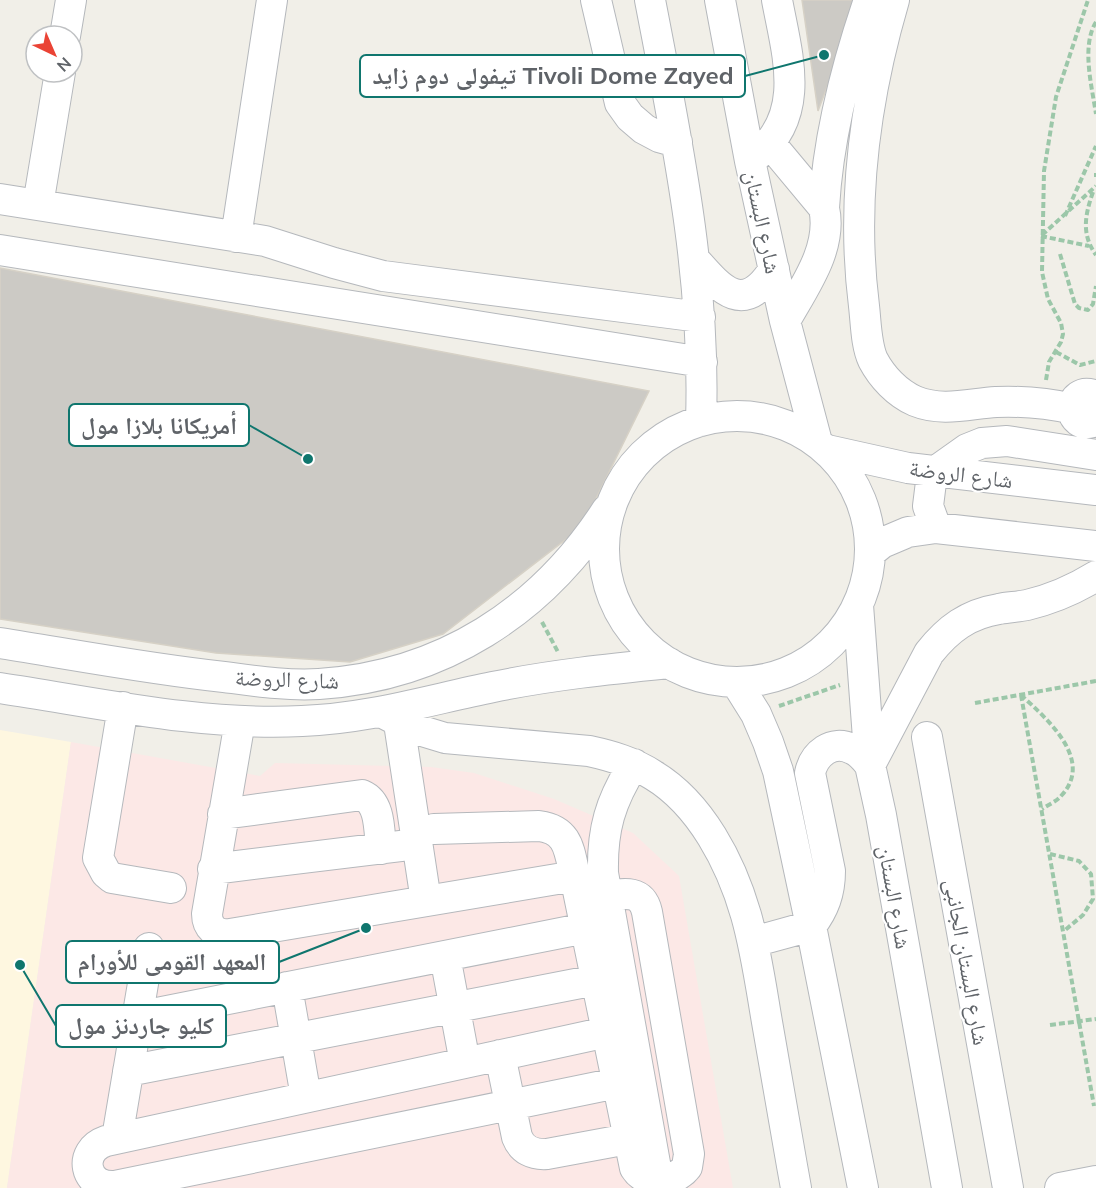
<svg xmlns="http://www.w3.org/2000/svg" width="1096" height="1188" viewBox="0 0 1096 1188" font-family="Mulish,'Noto Naskh Arabic',sans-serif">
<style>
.commercial{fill:#fef7e0}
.medical{fill:#fce8e6}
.building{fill:#cccac5;stroke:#d6d1c6;stroke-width:1.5}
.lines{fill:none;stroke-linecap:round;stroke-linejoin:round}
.minor-casing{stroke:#b5b8bc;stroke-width:32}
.path{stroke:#9cc7a9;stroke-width:4;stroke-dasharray:6 3;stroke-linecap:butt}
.minor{stroke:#fff;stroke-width:30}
.labels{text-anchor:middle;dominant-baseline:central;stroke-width:4.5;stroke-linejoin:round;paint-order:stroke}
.street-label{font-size:22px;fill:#5f6368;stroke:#fff}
.leader{fill:none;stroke:#0f766e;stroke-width:2}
.callout-dot{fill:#0f766e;stroke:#fff;stroke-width:2}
.callout{fill:#fff;stroke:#0f766e;stroke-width:2}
.callout-label{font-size:24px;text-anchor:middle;font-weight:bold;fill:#5f6368}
</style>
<rect width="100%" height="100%" fill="#f1efe8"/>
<path class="commercial" d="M0,730L71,742L7,1188H0Z"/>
<path class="medical" d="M71,742L260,776L275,763L431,767L474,773L554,799L633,833L679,876L733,1188H7Z"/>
<path class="building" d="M802,0H860L818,111Z
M0,268L649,391L582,527L443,634L350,662L216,653L0,619Z"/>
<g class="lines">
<g class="minor-casing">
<path id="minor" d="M596,0L620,103L630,117L644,129L659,137L677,142
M650,0C677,141 706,277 701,421
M720,0L750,161L785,321L817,442
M894,0C865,99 851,203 864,306C866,323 866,345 873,360C882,377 897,393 915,401C942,412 968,404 996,402C1022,401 1047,403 1073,409
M65,36L71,0
M769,142L824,208C833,248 804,287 785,321
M757,155C807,114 787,54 777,0
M0,199L265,241L334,263L383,276L700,317
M38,205L60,72
M824,208C828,137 846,67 869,0
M236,237L272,0
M0,250L702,362
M695,260C722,291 744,316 774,269
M1096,396C1066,383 1065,434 1096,421
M604 549a133 133 0 1 1 266 0a133 133 0 1 1-266 0Z
M827,450L908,468L1096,490
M936,528L928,506L931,482L936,471L967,449L982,443L1007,441L1096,455
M871,552L882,543L908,532L936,528L1096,546
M858,605L870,765L881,815L947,1188
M0,643C75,655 149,669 224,677C255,681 288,686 319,684C442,676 541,612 607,510
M736,682L756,714L768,742L778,771L811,926L863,1188
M0,688C100,703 200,726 302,721C367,719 429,700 493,687C551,675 610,669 669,663
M123,707L98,858L106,873L112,878L171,888
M381,712L412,728L445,738L589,751C612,756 633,762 653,775C701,804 731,863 746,915C756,950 761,987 767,1022C777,1078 786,1133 796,1188
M240,721L207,914C207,927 216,936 230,934L575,876
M399,723L426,901
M927,737L1008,1188
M634,764C610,801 602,830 603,873L658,1180
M223,814L362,795C381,803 379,831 381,849
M434,829L539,826C569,830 569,850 575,876L635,1168C646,1186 676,1182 687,1167L689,1154L647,912C642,890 625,893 606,896
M213,869L417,844
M753,942L811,926C824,909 830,893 830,871L810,773C814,754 832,739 852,749C860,752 865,759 870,765L929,653C948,629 968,614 999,609C1008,607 1018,607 1027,605C1052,599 1075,589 1096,576
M445,956L465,1063
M287,987L306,1097
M137,1017L586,928
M607,1032L106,1141C77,1151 84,1188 115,1186L617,1083
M500,1055L517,1137C522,1150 533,1155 547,1154L628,1139
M128,1071L596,980L621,977
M117,1138L149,948
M1060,1188L1096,1181"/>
</g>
<path class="path" d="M1096,22C1081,46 1092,87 1096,114
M1096,173V177
M1093,192C1085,215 1081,234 1096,255
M1065,216L1096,146
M1042,235L1096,186
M1041,236L1089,246
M1060,254L1075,304L1079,308L1088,310L1093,304L1096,286
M1056,352L1080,365L1096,361
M1046,380L1049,362L1061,342L1063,334L1061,323L1048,299L1042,272L1044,171L1056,97L1088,0
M542,622L558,652
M1021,695L1094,1106
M1021,695C1047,719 1095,760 1061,796C1057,801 1048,805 1042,809
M975,703L1096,681
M779,706L840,685
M1050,854L1079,861L1091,874L1093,899L1083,915L1064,931
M1050,1025L1096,1019"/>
<use href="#minor" class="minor"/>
</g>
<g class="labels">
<g class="street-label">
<text transform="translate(763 222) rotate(78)">شارع البستان</text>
<text transform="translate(961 474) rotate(7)">شارع الروضة</text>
<text transform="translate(287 679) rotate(2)">شارع الروضة</text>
<text transform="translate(895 897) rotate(80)">شارع البستان</text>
<text transform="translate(967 962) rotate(80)">شارع البستان الجانبى</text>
</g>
</g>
<path class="leader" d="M824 55L745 76M308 459L249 425M366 928L279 962M20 965L56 1026"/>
<g class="callout-dot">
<circle cx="824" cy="55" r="6"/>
<circle cx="308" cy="459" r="6"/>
<circle cx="366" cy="928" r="6"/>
<circle cx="20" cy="965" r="6"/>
</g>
<g class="callout">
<rect x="360" y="55" width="385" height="42" rx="6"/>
<rect x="69" y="404" width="180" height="42" rx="6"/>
<rect x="66" y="941" width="213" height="42" rx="6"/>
<rect x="56" y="1005" width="170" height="42" rx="6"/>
</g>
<g class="callout-label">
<text x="553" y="84">تيفولى دوم زايد Tivoli Dome Zayed</text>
<text x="159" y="434">أمريكانا بلازا مول</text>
<text x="172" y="970">المعهد القومى للأورام</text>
<text x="141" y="1034">كليو جاردنز مول</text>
</g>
<g transform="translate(54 54) rotate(136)"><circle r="28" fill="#ffffff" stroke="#bfc1c3" stroke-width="1.5"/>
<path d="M0-4.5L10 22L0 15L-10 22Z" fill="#ea4335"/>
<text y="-9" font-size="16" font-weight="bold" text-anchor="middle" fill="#5f6368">N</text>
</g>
</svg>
